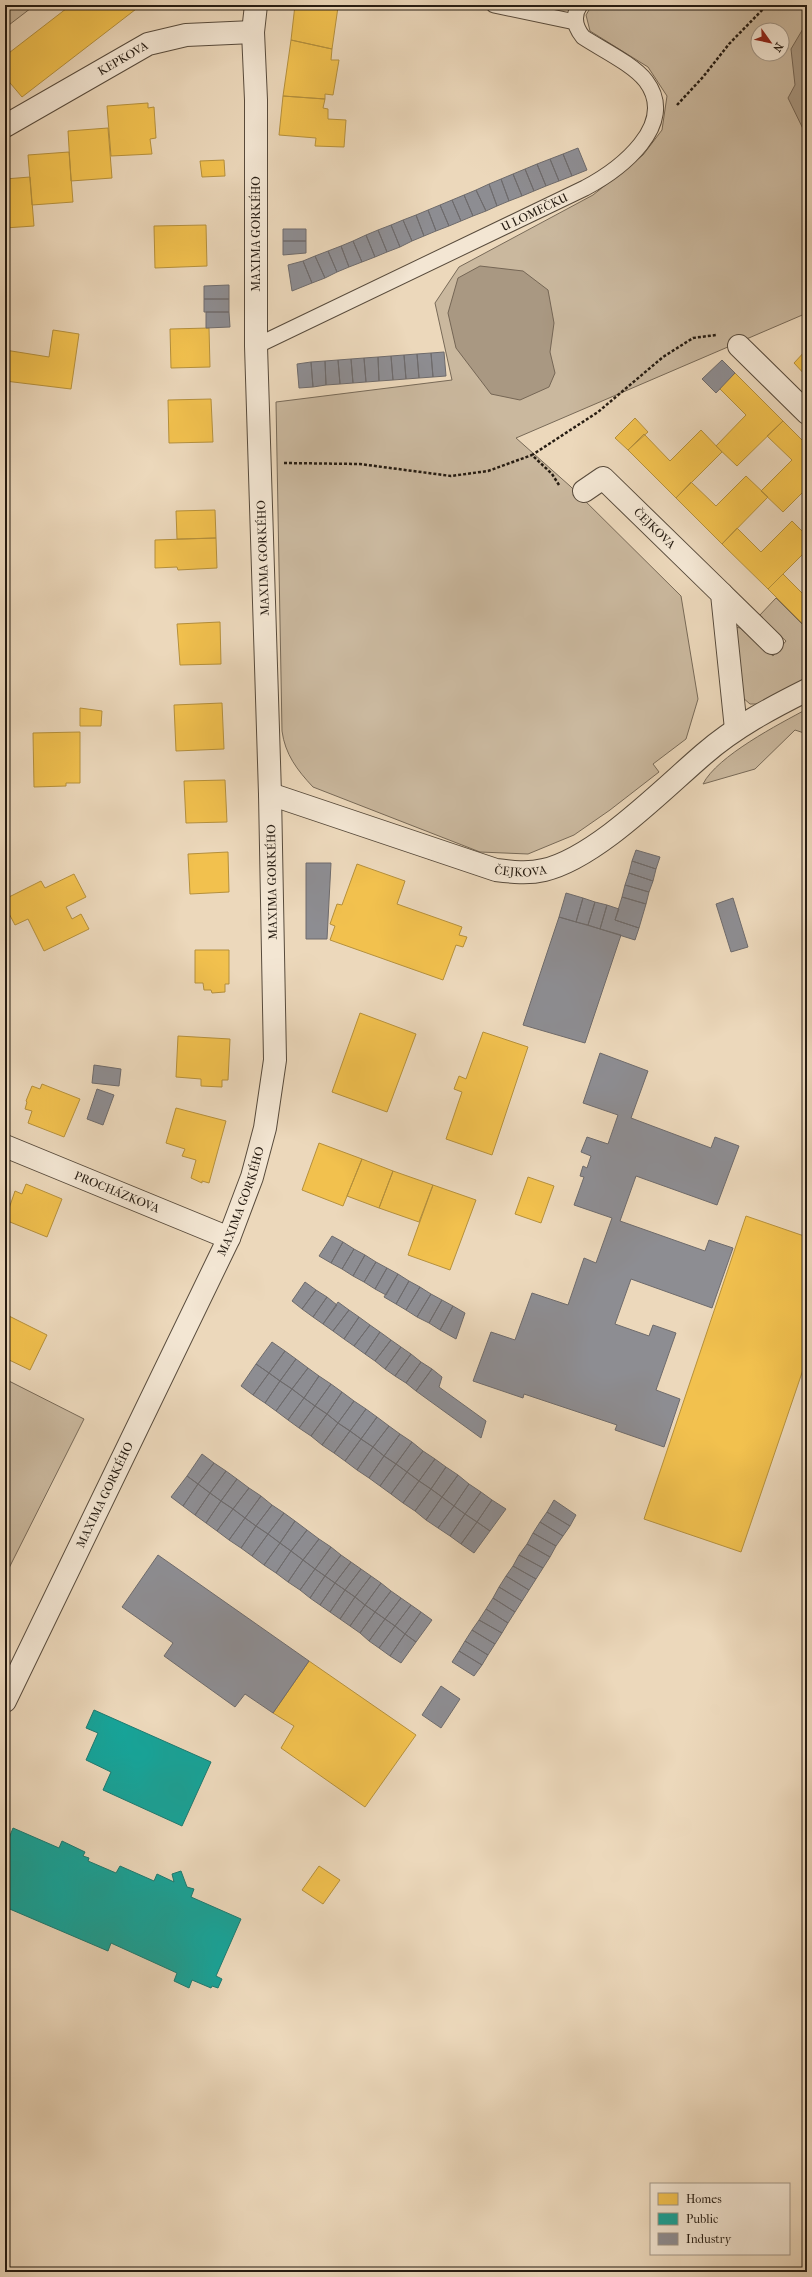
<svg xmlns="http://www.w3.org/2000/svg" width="812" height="2277" viewBox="0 0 812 2277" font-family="'IM FELL French Canon',serif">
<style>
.green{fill:#cab89e;stroke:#786a58;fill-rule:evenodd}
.water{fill:#a99882;stroke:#756655}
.homes{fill:#f2c14e;stroke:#b5903c}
.public{fill:#17a398;stroke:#1c7a70}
.industry{fill:#8d8d92;stroke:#6e6b6c}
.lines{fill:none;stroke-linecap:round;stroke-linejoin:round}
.service-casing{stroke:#584b3c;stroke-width:17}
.minor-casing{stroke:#584b3c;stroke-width:24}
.tertiary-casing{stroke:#584b3c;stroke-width:24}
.path{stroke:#261c12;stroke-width:2.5;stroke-dasharray:3 2;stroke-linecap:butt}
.service{stroke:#f3e6d3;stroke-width:15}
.minor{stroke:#f3e6d3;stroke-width:22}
.tertiary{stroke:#f3e6d3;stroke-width:22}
.labels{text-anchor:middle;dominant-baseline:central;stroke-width:4;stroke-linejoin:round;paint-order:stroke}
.street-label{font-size:12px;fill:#261c12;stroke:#f3e6d3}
</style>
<rect width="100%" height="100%" fill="#ecd8bb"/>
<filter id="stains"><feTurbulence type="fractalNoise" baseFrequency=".005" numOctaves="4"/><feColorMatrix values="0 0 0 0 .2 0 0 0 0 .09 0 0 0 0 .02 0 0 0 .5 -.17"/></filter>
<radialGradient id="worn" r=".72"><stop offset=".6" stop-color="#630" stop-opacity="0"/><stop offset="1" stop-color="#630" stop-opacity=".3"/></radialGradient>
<path class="green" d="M5,5H35L5,28Z
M592,5H807V313L516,438L570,486L681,596L698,699L686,739L653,764L659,772L610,810L574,835L528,854L480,852L313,787C297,770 285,754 282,731L276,402L452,380L435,303L459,267L593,195L643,155L662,130L667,96L648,67L590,31L586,15ZM758,30H782V54H758Z
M776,598L807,629V678L758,704H750L742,697L736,627L740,628L773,656L786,641L759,616Z
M807,709V734L795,730L755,769L703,784C717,756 779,724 807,709Z
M5,1379L84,1419L5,1576Z"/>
<path class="water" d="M807,22V137L788,98L795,85L791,49Z
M480,266L523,271L548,290L554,323L550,352L555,373L549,387L520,400L491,394L456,348L448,313L458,278Z"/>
<path class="homes" d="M71,5L140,6L22,97L5,77V56Z
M295,5L338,7L332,49L291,40Z
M291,40L332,49L331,60H339L333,95L325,94V99L283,96Z
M283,96L325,99L323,108L328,109V119L346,120L344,147L315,146L316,138L279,135Z
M148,103V108L154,107L156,138L150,139L152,154L111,156L107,106Z
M108,128L112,178L71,181L68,131Z
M69,152L73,202L32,205L28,155Z
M224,160L225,176L202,177L200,161Z
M30,177L34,226L5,228V179Z
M206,225L207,266L155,268L154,226Z
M209,328L210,367L171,368L170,329Z
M53,330L79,334L71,389L5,381V350L49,357Z
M807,349V377L794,363Z
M735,373L783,421L737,466L716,446L746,415L719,388Z
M211,399L213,442L169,443L168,400Z
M5,401H9L5,432Z
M635,418L648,432L628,450L615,438Z
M783,421L807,445V488L783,512L761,491L792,460L767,436Z
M701,430L722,452L676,498L628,450L644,434L670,461Z
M746,476L768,497L722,544L676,498L691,482L716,506Z
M215,510L216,538L177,539L176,511Z
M792,521L807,536V550L768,589L722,544L737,528L761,552Z
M216,538L217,568L178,570L177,567L155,568V540Z
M783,574L807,598V628L768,589Z
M220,622L221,664L180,665L177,624Z
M222,703L224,749L176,751L174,705Z
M80,708L102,711L101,726H80Z
M80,732V783H66V786L34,787L33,733Z
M225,780L227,822L186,823L184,781Z
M228,852L229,892L190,894L188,854Z
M357,864L405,881L397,904L462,927L459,935L467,937L463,947L456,945L443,980L330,940L335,926L330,924L337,904L342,905Z
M74,874L86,897L66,907L72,919L81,914L89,929L44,951L28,919L15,925L5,906V899L41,881L45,888Z
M195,950H229V984H225V992L212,993L211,990H204L203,983H195Z
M360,1013L416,1034L387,1112L332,1092Z
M483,1032L528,1047L492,1155L446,1139L462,1092L454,1089L459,1076L466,1079Z
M178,1036L230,1039L228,1080H222V1087L201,1086V1079L176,1077Z
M42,1084L80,1099L64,1137L28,1123L32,1111L25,1109L27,1102L26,1101L32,1086L40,1089Z
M176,1108L226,1121L209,1183L202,1181V1183L191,1178L196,1160L182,1156L185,1149L166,1143Z
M319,1143L362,1159L343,1206L302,1190Z
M362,1159L393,1171L379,1208L347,1196Z
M393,1171L433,1185L419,1222L379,1208Z
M528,1177L554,1186L541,1223L515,1214Z
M26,1184L62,1199L47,1237L5,1220L15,1191L22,1194Z
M433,1185L476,1200L450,1270L408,1255Z
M746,1216L807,1237V1358L741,1552L644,1519Z
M5,1314L47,1335L30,1370L5,1358Z
M309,1661L416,1735L365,1807L281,1748L294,1726L273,1713Z
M319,1866L340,1880L323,1904L302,1890Z"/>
<path class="public" d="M94,1710L211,1762L182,1826L103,1790L111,1772L86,1760L98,1733L86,1728Z
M13,1828L59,1848L62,1841L85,1852L83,1856L89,1858L88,1861L116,1873L120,1866L154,1881L157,1874L174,1882L172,1874L181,1871L187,1887L194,1889L191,1897L241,1919L216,1976L222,1979L218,1988L212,1986L211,1988L192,1980L189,1988L174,1981L177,1973L111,1943L108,1951L5,1907V1848Z"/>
<path class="industry" d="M578,148L587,170L572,176L563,154Z
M563,154L572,176L559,181L550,159Z
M550,159L559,181L546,186L537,164Z
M537,164L546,186L534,191L525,169Z
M525,169L534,191L522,196L513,174Z
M513,174L522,196L509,201L501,179Z
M501,179L509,201L497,206L489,184Z
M489,184L497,206L486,211L476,190Z
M476,190L486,211L473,216L464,195Z
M464,195L473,216L461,221L452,200Z
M452,200L461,221L449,226L440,205Z
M440,205L449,226L436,231L428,210Z
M428,210L436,231L424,236L416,215Z
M416,215L424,236L412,241L403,220Z
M403,220L412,241L400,247L391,225Z
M391,225L400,247L387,252L378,230Z
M283,229H306V241H283Z
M378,230L387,252L375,257L366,235Z
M366,235L375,257L362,262L353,241Z
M283,241H306V253L283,255Z
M353,241L362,262L349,267L341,246Z
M341,246L349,267L337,272L328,251Z
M328,251L337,272L325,278L315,256Z
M315,256L325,278L312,283L303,261Z
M303,261L312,283L292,291L288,265Z
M229,285V299H204V286Z
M204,299H229V312H204Z
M206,312H229L230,327L206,328Z
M444,352L446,376L433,377L431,353Z
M431,353L433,377L419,378L417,354Z
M417,354L419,378L406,379L404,355Z
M404,355L406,379L393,380L391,356Z
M391,356L393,380L379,381L378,357Z
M378,357L379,381L366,382L364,358Z
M364,358L366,382L353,383L351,359Z
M351,359L353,383L340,384L338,360Z
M338,360L340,384L326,385L325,361Z
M722,360L735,373L716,393L702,379Z
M325,361L326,385L313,387L311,362Z
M311,362L313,387L299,388L297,364Z
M636,850L660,857L656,869L632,861Z
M632,861L656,869L653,881L629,873Z
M306,863H331L327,939H306Z
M629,873L653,881L649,892L625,885Z
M625,885L649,892L646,904L622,897Z
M566,893L583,898L576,922L559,917Z
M622,897L646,904L639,928L615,920Z
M583,898L595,902L588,925L576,922Z
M733,898L748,947L731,952L716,904Z
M595,902L607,905L600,929L588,925Z
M607,905L619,909L615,920L639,928L635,940L600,929Z
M559,917L621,935L585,1043L523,1025Z
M600,1053L648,1071L631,1118L711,1148L715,1137L739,1146L717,1205L636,1176L620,1221L705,1251L709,1240L733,1248L712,1308L631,1279L615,1324L649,1336L653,1325L676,1333L656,1390L680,1399L664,1447L615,1430L617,1425L524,1394L523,1398L473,1381L491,1332L515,1340L532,1293L568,1305L584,1258L596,1263L612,1218L574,1205L584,1177L580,1176L583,1166L587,1168L591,1156L581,1152L587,1137L608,1144L618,1115L583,1103Z
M94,1065L121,1069L119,1086L92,1083Z
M97,1089L114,1095L103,1125L87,1119Z
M332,1236L343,1242L331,1263L319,1256Z
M343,1242L354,1249L342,1269L331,1263Z
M354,1249L365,1255L353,1276L342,1269Z
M365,1255L376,1262L364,1282L353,1276Z
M376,1262L387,1268L375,1289L364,1282Z
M387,1268L398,1274L386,1295L375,1289Z
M398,1274L409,1281L396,1304L384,1297Z
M409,1281L420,1287L406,1310L396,1304Z
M305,1282L316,1290L302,1309L292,1301Z
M420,1287L431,1294L417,1317L406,1310Z
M316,1290L327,1297L313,1317L302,1309Z
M431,1294L442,1300L429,1323L417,1317Z
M327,1297L337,1305L323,1324L313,1317Z
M442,1300L453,1306L440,1330L429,1323Z
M338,1302L349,1310L333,1331L323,1324Z
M453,1306L465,1313L456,1339L440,1330Z
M349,1310L359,1317L344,1339L333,1331Z
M359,1317L370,1325L354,1346L344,1339Z
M370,1325L380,1332L365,1354L354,1346Z
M380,1332L391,1340L375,1361L365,1354Z
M391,1340L401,1347L385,1369L375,1361Z
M272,1342L285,1351L269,1373L256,1364Z
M401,1347L411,1354L395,1376L385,1369Z
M285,1351L296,1359L280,1381L269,1373Z
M411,1354L421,1362L406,1383L395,1376Z
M296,1359L308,1368L292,1389L280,1381Z
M421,1362L432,1369L416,1391L406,1383Z
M256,1364L269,1373L253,1395L241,1386Z
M308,1368L319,1376L304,1398L292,1389Z
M432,1369L442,1377L439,1387L486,1421L481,1438L416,1391Z
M269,1373L280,1381L265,1403L253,1395Z
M319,1376L331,1384L315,1406L304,1398Z
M280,1381L292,1389L276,1411L265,1403Z
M331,1384L342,1392L327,1414L315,1406Z
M292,1389L304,1398L288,1420L276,1411Z
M342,1392L354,1401L338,1423L327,1414Z
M304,1398L315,1406L299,1428L288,1420Z
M354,1401L366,1409L350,1431L338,1423Z
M315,1406L327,1414L311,1436L299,1428Z
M366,1409L377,1417L361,1439L350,1431Z
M327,1414L338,1423L322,1445L311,1436Z
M377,1417L389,1426L373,1447L361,1439Z
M338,1423L350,1431L334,1453L322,1445Z
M389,1426L400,1434L384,1456L373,1447Z
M350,1431L361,1439L345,1461L334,1453Z
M400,1434L412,1442L396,1464L384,1456Z
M361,1439L373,1447L357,1470L345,1461Z
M412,1442L423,1451L407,1472L396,1464Z
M373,1447L384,1456L369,1478L357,1470Z
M423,1451L435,1459L419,1481L407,1472Z
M202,1454L214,1463L198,1484L187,1476Z
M384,1456L396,1464L380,1486L369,1478Z
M435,1459L446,1467L431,1489L419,1481Z
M214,1463L226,1471L210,1493L198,1484Z
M396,1464L407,1472L391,1494L380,1486Z
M446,1467L458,1475L442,1497L431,1489Z
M226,1471L237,1479L221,1501L210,1493Z
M407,1472L419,1481L403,1503L391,1494Z
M458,1475L469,1484L454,1506L442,1497Z
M187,1476L198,1484L183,1506L171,1497Z
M237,1479L249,1488L233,1509L221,1501Z
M419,1481L431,1489L415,1511L403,1503Z
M198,1484L210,1493L195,1515L183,1506Z
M469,1484L481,1492L465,1514L454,1506Z
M249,1488L261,1496L245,1518L233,1509Z
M431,1489L442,1497L426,1520L415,1511Z
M481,1492L492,1500L477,1522L465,1514Z
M210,1493L221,1501L206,1523L195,1515Z
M261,1496L272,1505L256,1526L245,1518Z
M442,1497L454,1506L438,1528L426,1520Z
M492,1500L506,1509L490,1531L477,1522Z
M554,1500L576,1515L570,1526L547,1512Z
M221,1501L233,1509L217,1531L206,1523Z
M272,1505L284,1513L268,1534L256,1526Z
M454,1506L465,1514L450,1536L438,1528Z
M233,1509L245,1518L229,1540L217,1531Z
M547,1512L570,1526L563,1536L540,1522Z
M284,1513L295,1521L280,1543L268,1534Z
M465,1514L477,1522L461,1544L450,1536Z
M245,1518L256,1526L241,1548L229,1540Z
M295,1521L307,1530L291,1551L280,1543Z
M477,1522L490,1531L474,1553L461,1544Z
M540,1522L563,1536L556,1546L533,1533Z
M256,1526L268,1534L252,1556L241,1548Z
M307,1530L319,1539L303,1560L291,1551Z
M533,1533L556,1546L550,1557L527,1544Z
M268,1534L280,1543L264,1565L252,1556Z
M319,1539L331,1547L315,1569L303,1560Z
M280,1543L291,1551L276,1573L264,1565Z
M527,1544L550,1557L543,1568L519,1555Z
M331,1547L341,1555L325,1576L315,1569Z
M291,1551L303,1560L288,1582L276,1573Z
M158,1555L309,1661L273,1713L245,1694L235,1707L164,1656L173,1643L122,1607Z
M341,1555L351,1562L335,1583L325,1576Z
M519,1555L543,1568L536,1579L513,1566Z
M303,1560L315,1569L300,1590L288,1582Z
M351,1562L361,1569L345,1590L335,1583Z
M513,1566L536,1579L529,1590L506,1576Z
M315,1569L325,1576L310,1598L300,1590Z
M361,1569L371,1576L355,1597L345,1590Z
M325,1576L335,1583L320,1605L310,1598Z
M371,1576L381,1583L365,1605L355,1597Z
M506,1576L529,1590L522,1601L499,1587Z
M335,1583L345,1590L330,1612L320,1605Z
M381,1583L391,1591L375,1612L365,1605Z
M499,1587L522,1601L515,1612L493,1598Z
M345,1590L355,1597L340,1619L330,1612Z
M391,1591L401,1598L385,1619L375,1612Z
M355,1597L365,1605L350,1626L340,1619Z
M401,1598L411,1605L395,1626L385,1619Z
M493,1598L515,1612L508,1623L486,1609Z
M365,1605L375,1612L360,1633L350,1626Z
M411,1605L421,1612L405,1634L395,1626Z
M486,1609L508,1623L502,1633L479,1620Z
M375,1612L385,1619L369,1641L360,1633Z
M421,1612L432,1620L416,1642L405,1634Z
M385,1619L395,1626L379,1648L369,1641Z
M479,1620L502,1633L495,1644L472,1630Z
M395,1626L405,1634L390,1656L379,1648Z
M472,1630L495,1644L488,1655L465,1641Z
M405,1634L416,1642L401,1663L390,1656Z
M465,1641L488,1655L482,1665L459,1651Z
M459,1651L482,1665L474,1676L452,1662Z
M441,1686L460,1699L441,1728L422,1715Z"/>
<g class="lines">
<g class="service-casing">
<g id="service">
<path d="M494,5L575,22"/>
<path id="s1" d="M256,346L585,188C619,170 679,125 646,81C633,64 601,49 583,37C575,27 572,16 580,5"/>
</g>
</g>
<g class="minor-casing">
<g id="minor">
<path id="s2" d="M5,126L148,44L186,35L253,32"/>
<path d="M739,346L807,413"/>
<path id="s3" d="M584,491L603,478L722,594L736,729"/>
<path d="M722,594L772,643"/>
<path id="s4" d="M270,794L496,870C512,872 528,874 544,870C596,858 663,789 704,754C735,727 771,708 807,690"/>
<path id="s5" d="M5,1146L229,1238"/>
</g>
</g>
<g class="tertiary-casing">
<g id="tertiary">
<path id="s6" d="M5,1701L229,1238L252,1177L265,1128L275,1060L270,794L256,346V100L253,32L256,5"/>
</g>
</g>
<path class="path" d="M677,105L703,77L729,44L767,5
M284,463L360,464L451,476L488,471L532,455
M559,485L552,474L532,455L598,412L663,357L693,338L716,335"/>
<use href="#service" class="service"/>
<use href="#minor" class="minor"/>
<use href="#tertiary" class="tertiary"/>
</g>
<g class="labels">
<g class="street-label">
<text stroke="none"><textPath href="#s2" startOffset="136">KEPKOVA</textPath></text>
<text stroke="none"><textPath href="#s1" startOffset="309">U LOMEČKU</textPath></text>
<text transform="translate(256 234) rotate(-90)">MAXIMA GORKÉHO</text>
<text stroke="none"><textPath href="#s3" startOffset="95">ČEJKOVA</textPath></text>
<text transform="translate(263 558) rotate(-92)">MAXIMA GORKÉHO</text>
<text stroke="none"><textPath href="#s4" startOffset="263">ČEJKOVA</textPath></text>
<text transform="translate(272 882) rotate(-91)">MAXIMA GORKÉHO</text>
<text stroke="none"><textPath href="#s5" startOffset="121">PROCHÁZKOVA</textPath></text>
<text stroke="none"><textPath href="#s6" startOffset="553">MAXIMA GORKÉHO</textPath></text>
<text stroke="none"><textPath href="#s6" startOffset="229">MAXIMA GORKÉHO</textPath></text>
</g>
</g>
<rect width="812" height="2277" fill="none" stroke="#ecd8bb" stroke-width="20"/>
<rect x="6" y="6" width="800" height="2265" fill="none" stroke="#261c12" stroke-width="2"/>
<rect x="10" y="10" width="792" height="2257" fill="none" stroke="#261c12"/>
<rect x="650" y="2183" width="140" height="72" fill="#f3e6d3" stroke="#a19586"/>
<rect x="658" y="2193" width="20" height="12" fill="#f2c14e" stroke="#a19586"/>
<text x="686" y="2203" font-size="12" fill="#261c12">Homes</text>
<rect x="658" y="2213" width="20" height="12" fill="#17a398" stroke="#a19586"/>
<text x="686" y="2223" font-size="12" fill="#261c12">Public</text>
<rect x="658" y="2233" width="20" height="12" fill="#8d8d92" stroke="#a19586"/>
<text x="686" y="2243" font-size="12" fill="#261c12">Industry</text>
<g transform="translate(770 42) rotate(123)"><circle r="19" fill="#f3e6d3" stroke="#a19586"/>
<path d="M0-3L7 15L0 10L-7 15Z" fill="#8f2418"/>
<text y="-6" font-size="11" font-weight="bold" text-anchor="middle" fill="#261c12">N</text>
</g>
<rect width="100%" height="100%" filter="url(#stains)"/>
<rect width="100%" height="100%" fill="url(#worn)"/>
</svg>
